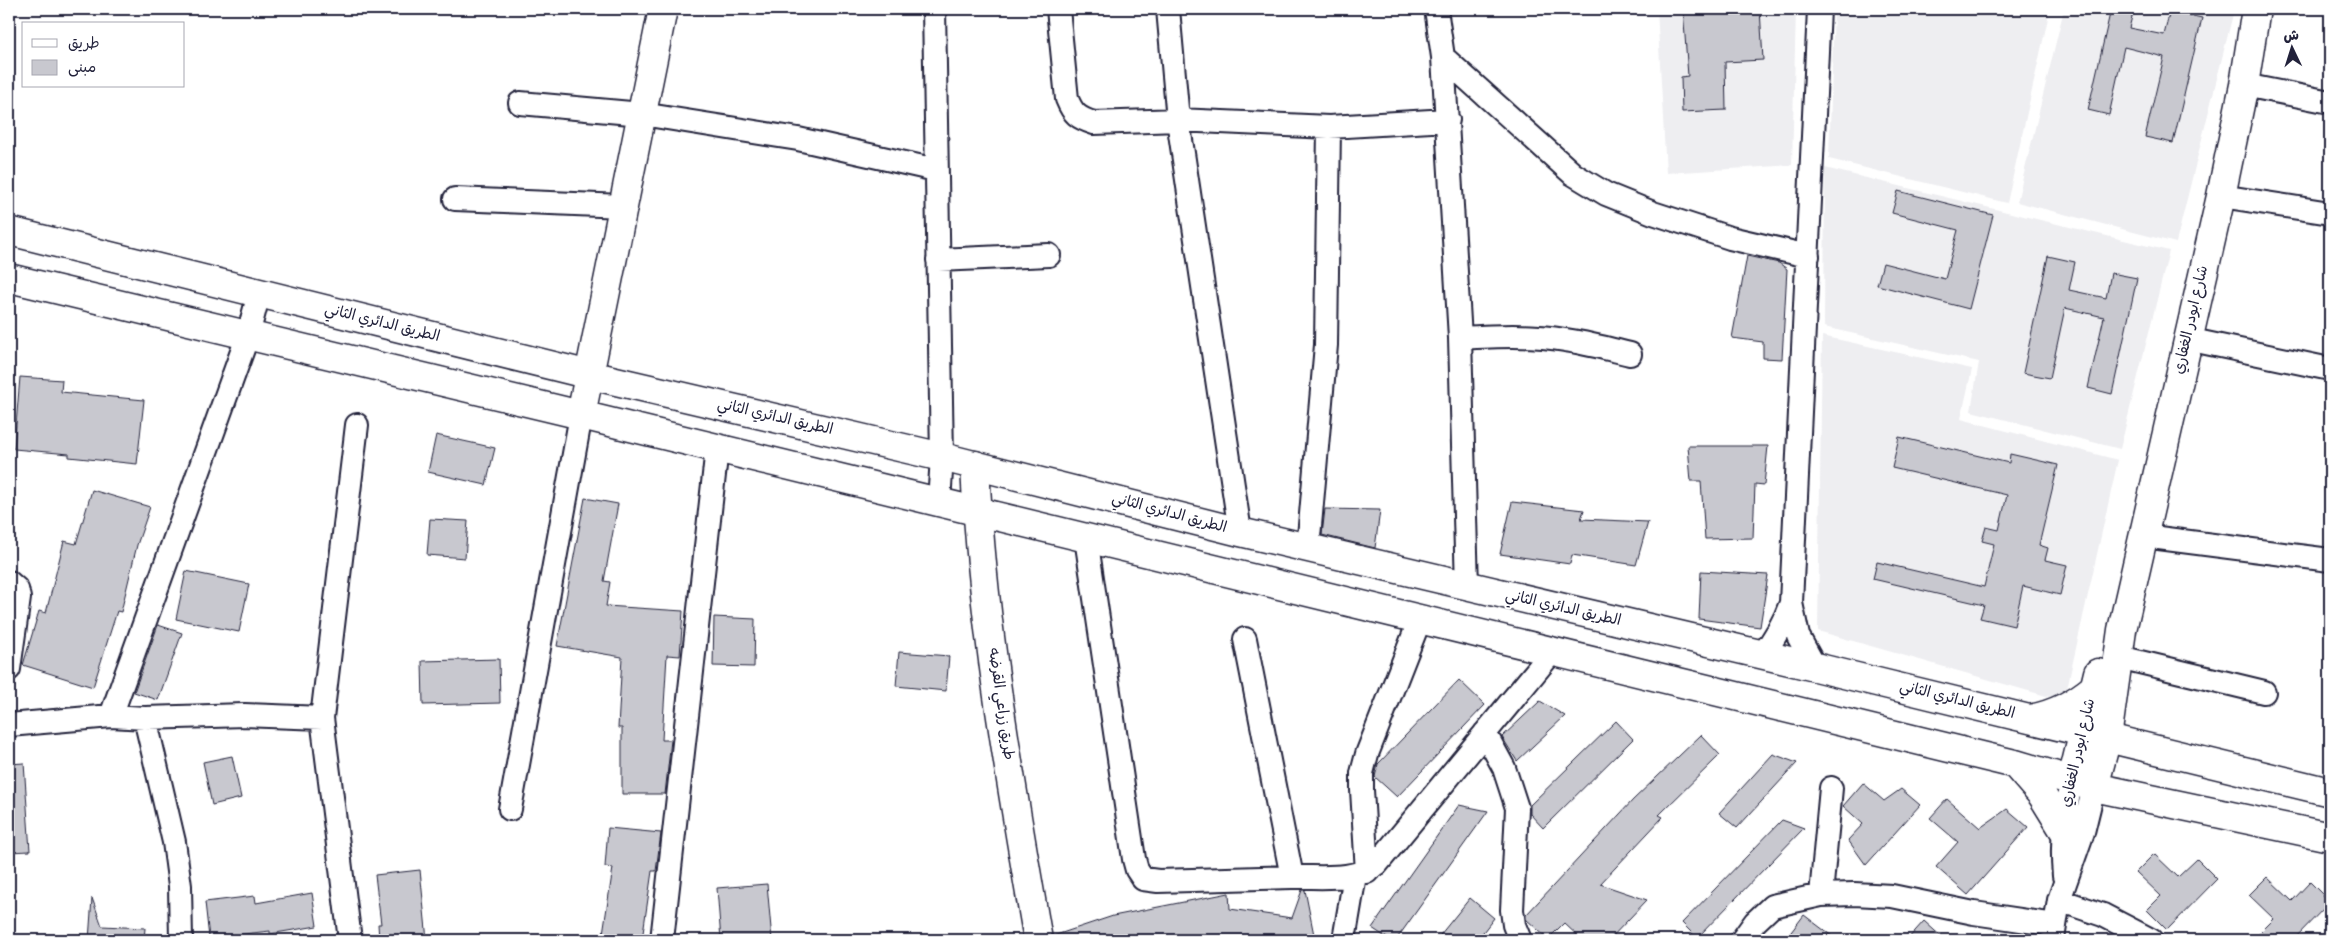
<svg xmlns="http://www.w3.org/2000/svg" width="2339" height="949" viewBox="0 0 2339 949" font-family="'Gochi Hand','Playpen Sans Arabic',sans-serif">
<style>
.built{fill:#eeeef1}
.building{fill:#c8c8cf;stroke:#22223b}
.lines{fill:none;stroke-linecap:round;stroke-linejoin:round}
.minor-casing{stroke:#22223b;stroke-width:26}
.tertiary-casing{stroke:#22223b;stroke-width:31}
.secondary-casing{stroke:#22223b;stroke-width:31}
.primary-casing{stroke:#22223b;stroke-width:31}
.minor{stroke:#fff;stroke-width:22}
.tertiary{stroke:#fff;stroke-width:28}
.secondary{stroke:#fff;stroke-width:28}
.primary{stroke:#fff;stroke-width:28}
.labels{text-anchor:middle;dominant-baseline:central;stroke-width:4;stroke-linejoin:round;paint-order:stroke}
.street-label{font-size:15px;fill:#22223b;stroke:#fff}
</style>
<rect width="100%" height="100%" fill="#fff"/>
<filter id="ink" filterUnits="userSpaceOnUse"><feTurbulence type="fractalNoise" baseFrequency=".02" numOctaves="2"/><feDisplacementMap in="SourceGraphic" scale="10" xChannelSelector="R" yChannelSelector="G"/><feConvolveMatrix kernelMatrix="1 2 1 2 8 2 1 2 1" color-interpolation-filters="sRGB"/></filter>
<g filter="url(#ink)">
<path class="built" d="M1657,9H1796L1792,165L1666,173Z
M1834,9H2050L2007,203L1829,159Z
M2064,9H2213L2233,14L2176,243L2017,202Z
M1825,168L2169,251L2120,449L1971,411L1979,362L1824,327Z
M1822,336L1972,369L1961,419L2118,460L2066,693L2050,697L1818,631Z"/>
<path class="building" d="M1683,9H1760L1763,60L1725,62L1726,110L1682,112L1681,77L1688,76Z
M2111,9H2134L2129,28L2164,35L2170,11L2202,18L2173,143L2145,137L2164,57L2124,47L2109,115L2088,110Z
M1898,191L1993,215L1969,309L1877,285L1883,263L1945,279L1958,230L1892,213Z
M1747,256L1779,263L1787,269L1782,359L1763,358V342L1732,338Z
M2048,256L2075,262L2069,290L2106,298L2111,273L2137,278L2112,394L2088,388L2104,317L2065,308L2050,378L2023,373Z
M20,377L62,380L61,392L144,400L137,464L69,457V454L14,449Z
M436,435L495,448L486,485L428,472Z
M1899,437L2009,463L2010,454L2058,465L2039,545L2048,548L2045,560L2067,565L2060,595L2023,586L2014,626L1980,618L1984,605L1873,579L1877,562L1984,587L1994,544L1982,541L1986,527L1999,530L2007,495L1892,468Z
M1688,446H1768L1764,485L1755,484L1753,538L1705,539L1701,481H1691Z
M92,490L150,507L137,545L121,612L117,611L93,687L23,665L39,611L46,613L64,541L76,544Z
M585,498L618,504L604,581L610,582L606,606L683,611L680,656L667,655L662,740H671L665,794H622V728H618L622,657L557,646Z
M1512,502L1584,510L1581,519L1648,522L1636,565L1572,555L1570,564L1500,554Z
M1325,509L1380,510L1375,548L1322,535Z
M430,519L468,521L465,558L427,555Z
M186,571L249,584L239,632L176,619Z
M1701,571L1768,575L1760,627L1699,619Z
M714,617L755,619L754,667L713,666Z
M158,625L182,633L158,700L134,692Z
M899,652L949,656L946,691L896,686Z
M499,659L500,703L423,705L422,661Z
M1459,680L1485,705L1397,797L1375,777L1378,764Z
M1540,701L1565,716L1517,761L1502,737Z
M1616,721L1633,739L1543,828L1530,814V805Z
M1701,735L1720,755L1659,815L1663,817L1600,884L1647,900L1609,940H1582L1564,923L1548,939L1526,919V915L1633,800Z
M1773,754L1797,763L1737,828L1719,813Z
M232,756L241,798L212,805L203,762Z
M24,763L30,851L9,852V764Z
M1863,783L1884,801L1901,789L1920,805L1866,865L1848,840L1863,824L1843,806Z
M1947,799L1980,828L2007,809L2028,827L1968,895L1936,867L1958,842L1930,818Z
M1459,805L1488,811L1396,940H1390L1372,928Z
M1782,820L1804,828L1697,938L1682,923Z
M608,828L661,833L656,871H652L642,940H602L613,868L605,867Z
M2154,854L2178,877L2197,859L2217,879L2167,930L2147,910L2161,896L2136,872Z
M420,870L427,940H379L378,924H381L375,875Z
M2267,877L2292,901L2310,882L2330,902L2293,940H2253L2274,919L2249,895Z
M767,884L772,940H721L717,888Z
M1302,890H1305L1315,940H1053V936L1113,916L1229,893L1230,909L1292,918Z
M312,893L317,926L270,934V931L209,938L205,902L255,896L256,903Z
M92,898L102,926L145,928L144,940H89Z
M1470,898L1494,918L1477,940H1436Z
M1804,915L1837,940H1785Z
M1924,921L1945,940H1907Z"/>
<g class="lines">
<g class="minor-casing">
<path id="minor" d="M934,9L942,457L939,502
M1058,9L1067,99C1073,114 1078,118 1094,123L1178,120L1329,127L1448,120
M1168,9L1178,120L1240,532
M1436,9L1443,57L1573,174L1606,194L1653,213L1730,238L1808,256
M1443,57L1460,338L1467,587
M2244,85L2330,102
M520,103L642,114L798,139L936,170
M2221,196L2330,213
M455,199L623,206
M938,260L1049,255
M1460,338C1495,336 1531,334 1565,340C1587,343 1608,349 1630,354
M2187,339L2330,369
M2143,536L2330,560
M1086,538L1134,859L1137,870L1143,879L1158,881L1292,877L1245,639
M1308,548L1326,345L1329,127
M9,582L17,589L19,598L9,669
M1762,655C1775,638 1784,623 1791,603
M2119,657L2264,692
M1815,667L1798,636L1791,603L1819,9
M111,716L248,335L259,293
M145,718L174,842L180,886L181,940
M9,725L111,716L145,718L245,715L322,718
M1485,733L1504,768L1517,808L1512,910L1514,925L1520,940
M510,809L581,415
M1367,872L1362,790V773L1367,754L1420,619
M2064,876C2061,843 2064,812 2072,780
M1292,877C1320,876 1354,882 1377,864L1552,652
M1821,895L1831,788
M2059,900L2103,915L2151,940
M2053,939L2059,900L2083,832L2094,787
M350,940L322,718L357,425
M662,940L717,448
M1344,940L1355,875
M1742,940L1755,922L1772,906L1821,895L1854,894L1892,896L1974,913L2055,925"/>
</g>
<g class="tertiary-casing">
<path id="tertiary" d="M581,415L663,9
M2072,780L2098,673
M2094,787L2107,738L2122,630L2221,196L2244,85L2256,9"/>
</g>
<g class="secondary-casing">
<path id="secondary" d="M975,465C982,625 1011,783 1038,940"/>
</g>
<g class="primary-casing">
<path id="primary" d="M9,231L590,375L942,457L1240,532L1815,667L2330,792
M9,278L581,415L2015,764L2094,787L2330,837
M2030,719C2056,714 2074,704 2095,687
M2015,764L2042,795L2063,829"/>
</g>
<use href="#minor" class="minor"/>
<use href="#tertiary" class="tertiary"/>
<use href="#secondary" class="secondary"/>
<use href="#primary" class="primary"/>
</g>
</g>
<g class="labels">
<g class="street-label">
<text transform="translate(2192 320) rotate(-77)">شارع ابودر الغفاري</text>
<text transform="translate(382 324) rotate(14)">الطريق الدائري الثاني</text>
<text transform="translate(775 418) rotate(13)">الطريق الدائري الثاني</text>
<text transform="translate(1169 514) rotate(15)">الطريق الدائري الثاني</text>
<text transform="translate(1563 609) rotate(13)">الطريق الدائري الثاني</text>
<text transform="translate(1957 701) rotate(14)">الطريق الدائري الثاني</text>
<text transform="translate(1000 704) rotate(82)">طريق زراعي القرضه</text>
<text transform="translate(2079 753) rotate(-77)">شارع ابودر الغفاري</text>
</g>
</g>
<rect width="2339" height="949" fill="none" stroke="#fff" stroke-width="30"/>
<rect x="15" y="15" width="2309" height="919" fill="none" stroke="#22223b" stroke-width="2" filter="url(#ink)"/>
<rect x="22" y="22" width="162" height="65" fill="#ffffff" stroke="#a7a7b1"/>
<rect x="32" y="39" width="25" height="8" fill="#ffffff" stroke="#a7a7b1"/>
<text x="68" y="48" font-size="15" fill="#22223b">طريق</text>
<rect x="32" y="60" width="25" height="15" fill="#c8c8cf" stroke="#a7a7b1"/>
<text x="68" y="72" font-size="15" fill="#22223b">مبنى</text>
<g transform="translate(2292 48) rotate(356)" stroke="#ffffff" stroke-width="4" paint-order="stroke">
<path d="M0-4L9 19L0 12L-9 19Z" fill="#22223b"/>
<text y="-8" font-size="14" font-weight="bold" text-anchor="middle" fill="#22223b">ش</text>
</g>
</svg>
